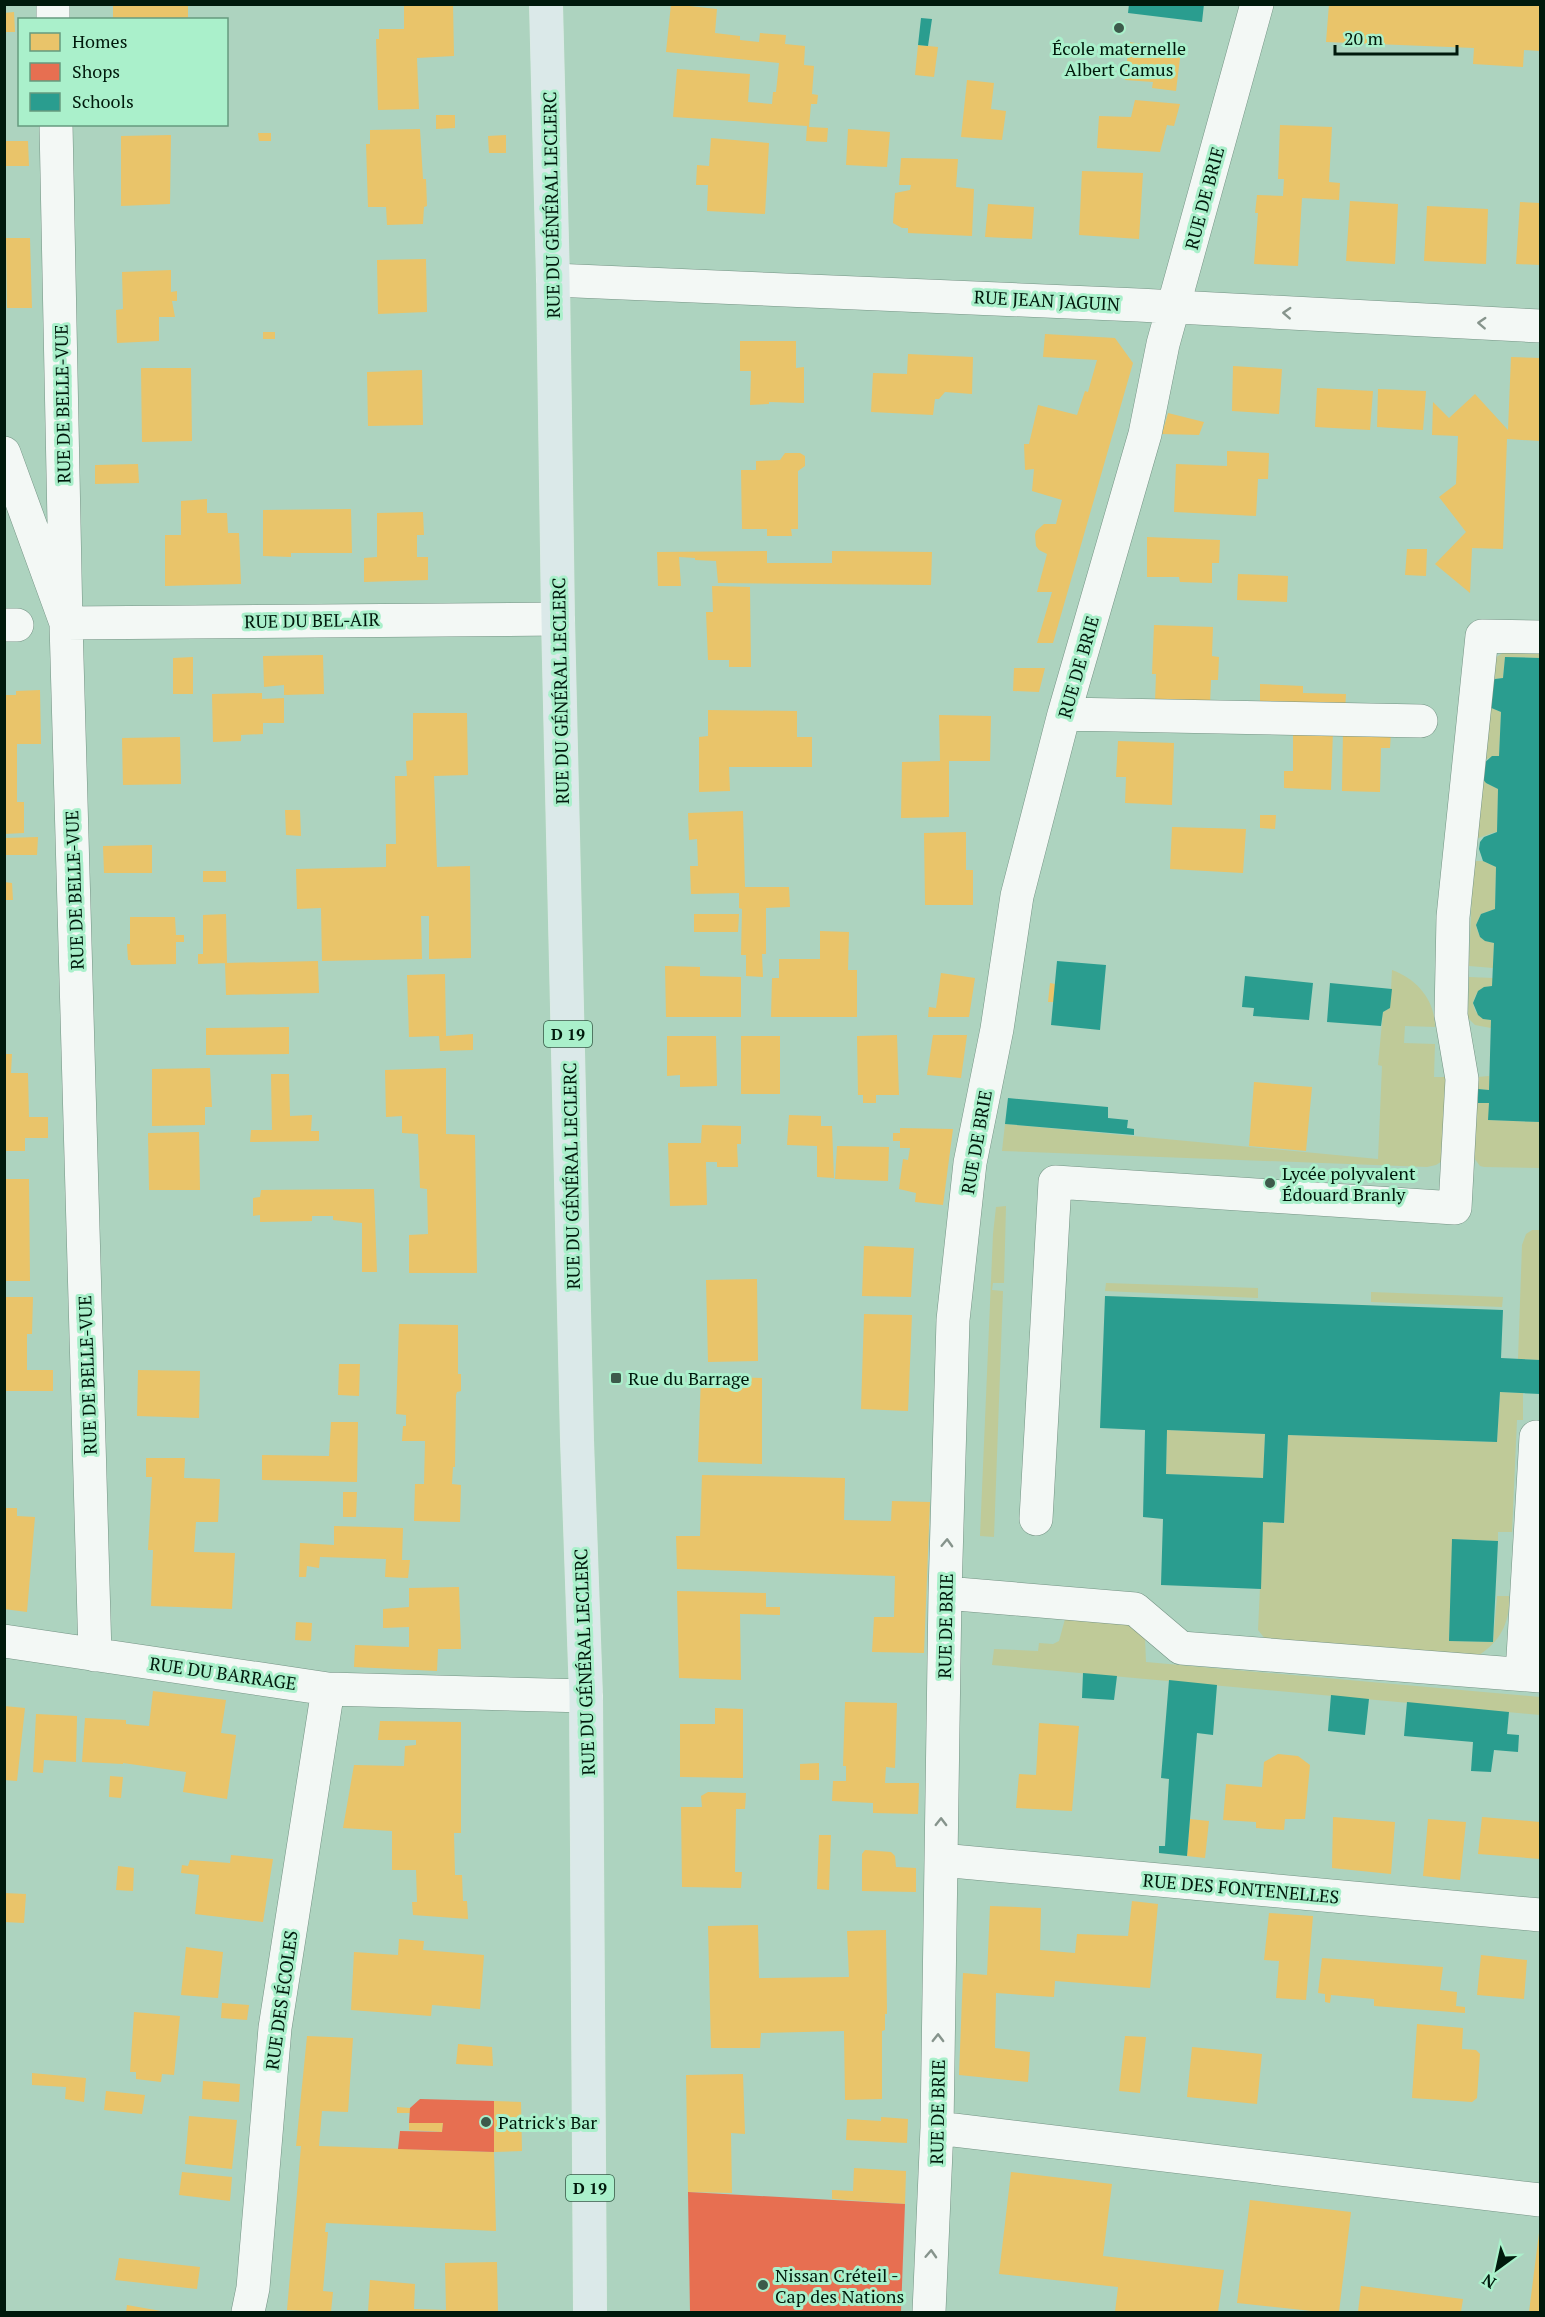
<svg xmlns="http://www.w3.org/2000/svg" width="1545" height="2317" viewBox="0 0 1545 2317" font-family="'PT Serif',serif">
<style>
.green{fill:#bfca98}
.homes{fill:#e9c46a}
.shops{fill:#e76f51}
.schools{fill:#2a9d8f;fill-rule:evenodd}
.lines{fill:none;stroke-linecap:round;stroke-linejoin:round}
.minor-casing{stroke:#749384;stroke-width:34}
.major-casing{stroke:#daebe2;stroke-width:34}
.minor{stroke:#f3f8f5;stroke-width:33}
.major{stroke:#dbe9e9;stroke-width:33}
.oneway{stroke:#86948c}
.poi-dot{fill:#3d5a4b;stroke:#aaf0cb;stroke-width:2}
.labels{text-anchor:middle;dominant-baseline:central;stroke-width:6;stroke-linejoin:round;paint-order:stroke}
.shield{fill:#aaf0cb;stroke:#335a45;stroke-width:1.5}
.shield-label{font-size:16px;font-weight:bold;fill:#00190c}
.poi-label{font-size:18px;fill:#00190c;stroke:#aaf0cb;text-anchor:start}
.street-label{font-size:18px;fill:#00190c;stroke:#aaf0cb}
</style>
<rect width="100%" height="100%" fill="#add3bf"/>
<path class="green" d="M1510,648L1540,649V658L1505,657L1503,678L1495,679C1484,686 1482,695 1489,707L1501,712L1499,756L1486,759L1481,771L1486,783L1498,789L1497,832C1488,833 1483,838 1473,839L1479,684L1495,658Z
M1473,861H1483L1496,867L1495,909L1481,914L1476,925C1478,937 1483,941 1494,943L1493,968L1469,966Z
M1392,970C1417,979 1435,1000 1435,1027L1405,1026L1404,1043L1435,1044L1434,1077H1451L1444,1160L1436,1165L1427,1167L1002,1151L1005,1124L1378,1159L1382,1066L1378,1065L1383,1012L1390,1008Z
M1469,977L1493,978L1492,986C1481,987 1476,991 1473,1003C1475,1014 1480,1018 1491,1020V1028L1475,1025L1468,1018Z
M1489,1076V1090L1478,1089V1103H1489V1120L1540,1122V1168L1484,1167L1480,1166L1474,1158L1477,1077Z
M1006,1206L1004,1283H993L992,1290L1003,1291L994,1537L980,1536L993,1234L996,1207Z
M1532,1230H1540V1360L1518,1359L1522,1245L1526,1234Z
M1106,1283L1258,1288V1298L1105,1291Z
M1371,1292L1503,1297L1502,1307L1371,1302Z
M1500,1392L1523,1393V1420H1517L1512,1532H1498V1541L1453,1539L1449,1641L1493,1642L1497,1596H1509C1510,1622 1501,1641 1479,1655L1266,1640L1258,1630L1263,1522L1284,1523L1288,1435L1497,1442Z
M1167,1430L1265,1434L1263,1478L1166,1474Z
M1065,1619L1128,1625L1145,1638L1146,1662L1540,1697V1715L992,1665L994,1649L1038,1651L1039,1643L1053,1644L1059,1641Z"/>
<path class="homes" d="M113,4H188V20H113Z
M404,4H453L454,56L417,58L419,109L378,110L376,39H379V29H404Z
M671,4L717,9L715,33L740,36V40L759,42L760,33L786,35L785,44L805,46L804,65L814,66L812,94L818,95L817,104H811L809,127L828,128L827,142L806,141L807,126L673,117L677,69L750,74L748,102L772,104L773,92H776L779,63L666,52Z
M1329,4H1540V51L1524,50L1523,67L1473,64L1474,48L1326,42Z
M14,12L15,32H4V13Z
M1129,42L1181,50L1176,91L1152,88L1153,82L1125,80Z
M918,45L938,47L934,77L915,75Z
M967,80L994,83L991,109L1006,111L1002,140L961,137Z
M1135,100L1180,104L1174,126L1167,125L1160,152L1097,148L1099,116L1131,117Z
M436,115H455V128L436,129Z
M1280,125L1332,127L1329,182L1340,183L1339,200L1302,198L1298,266L1254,264L1258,213H1255L1257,195L1283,196L1284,179H1278Z
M420,129L423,179H426L427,206L424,207L423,224L387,225L386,207H368L366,144H370V130Z
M848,129L890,132L887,167L846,165Z
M258,133H271V141H259Z
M171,135L170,204L121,206V136Z
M506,135V153H489L488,136Z
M711,138L769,143L765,214L707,211L708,185H696L697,165L709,166Z
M4,141H28L29,166H4Z
M901,158L958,159L956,187L974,189L972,236L908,233V228H902L893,223L895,193L910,190L911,185H899Z
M1082,171L1143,173L1139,239L1079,235Z
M1350,201L1398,204L1395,264L1346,261Z
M1520,202L1540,203V265L1516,264Z
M988,204L1034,207L1032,239L985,237Z
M1427,206L1488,209L1486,264L1424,261Z
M6,238H30L32,308H7Z
M426,259L427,312L378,314L377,260Z
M171,270V292L177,291V301H172L175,317H159V341L117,343L116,310L123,309L122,272Z
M263,332H275V339H263Z
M1045,334L1115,338L1133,363L1053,643H1037L1052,592H1037L1047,554L1039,550L1036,546L1035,535L1036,531L1044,524H1056L1062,500L1032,491L1034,469L1025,470L1024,444H1029L1038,405L1077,415L1085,391L1088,392L1097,360L1043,357Z
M740,341H796V368L804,367V403L769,402V404L750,405L751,371H740Z
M908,354L973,357L972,394L945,392L939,399H935L933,415L871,412L873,373L907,374Z
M1511,357L1540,358V441L1507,439L1503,549L1472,548L1470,593L1435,564L1466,532L1439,497L1456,484L1458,436L1432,435L1433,402L1449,418L1475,394L1508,430Z
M1233,366L1282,369L1279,414L1232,411Z
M141,368H191L192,441L142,442Z
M422,370L423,425L368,426L367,372Z
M1317,388L1373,391L1370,430L1315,427Z
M1378,389L1426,391L1423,430L1377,427Z
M1168,413L1204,422L1199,435L1162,434Z
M1227,451L1269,453L1268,479H1258L1256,516L1174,512L1176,464L1227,466Z
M785,453H800L805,456V466L798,471V529H791L792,536H767V529H742L741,470H756V461L780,460Z
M138,464L139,483L95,484V465Z
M207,499V513H227L228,533H239L241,584L165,586V535H181V501Z
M351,509L352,553H291V557L263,556V510Z
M423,512L424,535H417V557H428V580L364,582V558L377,557V513Z
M1147,537L1220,540L1219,563H1212V583L1180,582L1179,577H1147Z
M1407,549H1427L1426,576L1405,575Z
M767,551V563H832V551L932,552L931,585L718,583L716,561L695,560V558L679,557L681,586H658L657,552Z
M1238,574L1288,576L1287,602L1237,600Z
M712,586L750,587L751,667H729V660H708L706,612H713Z
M1154,625L1213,627L1212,656L1219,657L1218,680H1211L1210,705L1155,702L1156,674H1152Z
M323,655L324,694L284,695V685L264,687L263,656Z
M193,657V694H173V658Z
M1014,668H1045L1039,692L1013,691Z
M1260,684L1303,686V693L1346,694L1345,710L1260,707Z
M40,690L41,744H17V802H24V833L4,834V695H16V691Z
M262,693V699L284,698V723H263V734L241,735V741L213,742L212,694Z
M708,710L797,711V737H812V767H729L730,791L699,792V737L708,736Z
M413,713H467L468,775L434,776L437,867L470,866L471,958L429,959V916H421L422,959L322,961L321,908L297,909L296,869L386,867V844H396L395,776H407L406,761L413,760Z
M939,715L991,716L990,761H949V817L901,818L902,762L940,761Z
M1293,729L1333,730L1331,790L1284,788V771H1293Z
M1343,730L1391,732L1390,748H1381L1380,792L1342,791Z
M180,737L181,784L123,785L122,738Z
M1118,741L1174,743L1172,805L1125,803L1126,777H1116Z
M285,810H300L301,836L286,835Z
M743,811L745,887H789L790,907L766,908V954H762L763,977L746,976V955H741L742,909L739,908V893L691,894L690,866H698L697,839L689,840L688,813Z
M1260,815H1276L1275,829L1260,828Z
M1172,827L1246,829L1243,873L1170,869Z
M966,832V870H973V905H925L924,833Z
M38,837L37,855H4V838Z
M152,845V873H104L103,846Z
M203,871H226V882H203Z
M4,882L12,883L13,900H4Z
M226,914L227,963L198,964V954H203V915Z
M694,914H739L738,932H694Z
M130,917H175L176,935H184V942H176V964L131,965L130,960H128L127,944H130Z
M820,931L849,932L848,970H857V1017H771L772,978H779V959H820Z
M318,961L319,993L226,995L225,963Z
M665,966L700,967V976L741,977V1017H666Z
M941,973L975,978L969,1017H928L929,1007L936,1008Z
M445,974L446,1036L473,1034V1050L440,1051L439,1036L409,1037L407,975Z
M1050,983L1055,984L1054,1002H1048Z
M289,1027V1054L206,1055V1028Z
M897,1035L899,1095H876V1103H863V1095H858L857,1036Z
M933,1035H967L961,1078L927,1075Z
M667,1036H716L717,1086L680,1087V1075L667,1076Z
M741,1036H780V1094H741Z
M4,1054H12L11,1073H28L29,1117H48V1138H25V1151H4Z
M210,1068L212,1107H205V1125L152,1126V1069Z
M446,1068V1134L475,1135L477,1273H409V1235L428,1234L427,1189L420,1188L418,1134L402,1133V1116L386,1117L385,1070Z
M271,1074H289L290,1116L312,1115L311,1131H319V1141L250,1142L251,1130H272Z
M1254,1082L1312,1087L1306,1151L1249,1146Z
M789,1115L821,1116V1126H832L834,1178L817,1177V1146L787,1145Z
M702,1125L741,1126V1144H737L738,1167H717V1162H706L707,1205L670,1206L668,1143H701Z
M900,1128L953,1129L943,1205L915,1202L916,1193L899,1189L903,1159L908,1160L910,1148H900V1141H893V1133H900Z
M199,1132L200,1190H149L148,1133Z
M837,1146L889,1147L888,1181L835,1179Z
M4,1179H29L30,1281H4Z
M374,1189L377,1272H362V1223L333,1220V1216H312V1221L260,1222V1215L253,1216V1198L260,1197L261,1190Z
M864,1246L914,1248L911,1297L862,1296Z
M757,1279L758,1361L708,1362L706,1280Z
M4,1297H33L32,1334H27V1370H53V1391H4Z
M864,1314L912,1315L908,1411L861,1409Z
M399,1324L458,1325V1374H461V1391L457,1392L456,1395L455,1467H453L452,1484L461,1485L460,1522L414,1521L415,1484H424L425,1441H402L403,1426H406V1415L396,1414Z
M339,1364H360L359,1396L338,1395Z
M138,1370L200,1371L199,1418L137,1416Z
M701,1376L762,1378V1464L698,1462Z
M331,1422H358L357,1482L262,1480V1455L329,1456Z
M146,1458H185L184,1478L220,1479L218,1522H196L194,1552L235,1553L232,1609L151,1606L153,1550H148L152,1477H146Z
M702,1475L845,1478L844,1520L891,1521L892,1501L930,1502L924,1653L872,1652L874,1617H894L895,1576L677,1569L676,1536H700Z
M343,1492H357L356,1517H343Z
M4,1508H17V1516L35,1517L27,1612L4,1609Z
M334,1526L403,1528L402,1560H410L408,1578L385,1577L386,1559L320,1557L319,1568L307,1566L306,1577H299L300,1543L334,1545Z
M459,1587L461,1649H438L437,1671L354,1667L355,1645L409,1647V1627L383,1628V1609L409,1607V1588Z
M677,1591L766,1593V1607H780V1615L740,1614L741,1680L679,1678Z
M296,1622L312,1623L311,1641L295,1640Z
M153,1691L226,1700L221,1733L236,1735L227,1799L183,1792L186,1772L123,1763V1764L82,1762L85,1718L126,1720V1724L149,1726Z
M845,1702L897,1703L895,1768L886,1767L885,1783H919L918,1814L873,1813V1803L832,1801L833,1781H846V1766H843Z
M4,1706L25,1708L17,1781L4,1780Z
M715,1708L743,1709V1778L680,1777V1724H715Z
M36,1714L77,1716L76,1762L44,1760L43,1773L33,1772Z
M380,1721L461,1722V1833H454L455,1875H462L463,1901H467L468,1919L413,1915L412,1902H417L416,1870H392V1831L343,1828L354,1765L404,1766L405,1746L416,1745V1740H378Z
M1039,1723L1079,1726L1072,1811L1016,1808L1019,1774L1036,1775Z
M1278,1754L1298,1756L1310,1765L1305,1819H1285L1284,1830L1256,1828V1822L1223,1820L1226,1784L1262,1787L1264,1762Z
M819,1763V1780H800V1764Z
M110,1776L123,1777L121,1798L109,1797Z
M708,1792L746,1793L745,1809H736L735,1872H742L741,1888L682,1887L681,1807H702L701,1796Z
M1333,1817L1395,1822L1391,1874L1332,1868Z
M1482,1817L1540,1822V1859L1478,1854Z
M1190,1819L1209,1821L1205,1858L1187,1856Z
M1428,1819L1466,1822L1460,1880L1423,1876Z
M819,1835H831L829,1890L817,1889Z
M865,1850L891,1852L895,1856L896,1867L916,1868V1892L862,1891V1854Z
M231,1855L273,1859L263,1922L195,1914L199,1875L181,1873L182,1865L188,1866L190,1860L230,1863Z
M118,1866L134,1868L133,1891L116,1890Z
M4,1893L26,1894L24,1923L4,1922Z
M1132,1901L1158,1904L1150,1988L1055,1981L1054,1997L996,1993L995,2048L1030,2052L1028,2082L959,2075L963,1973L987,1975L990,1906L1041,1908L1040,1950L1075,1953L1077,1934L1128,1936Z
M1269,1913L1313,1916L1306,2000L1276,1998L1279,1961L1264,1960Z
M758,1925L759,1978L849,1977L847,1931L886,1930L887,2014H885V2030L882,2031V2099L845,2100L844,2031L761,2033L760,2048H711L708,1926Z
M399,1939L424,1941L423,1950L484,1955L480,2009L432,2005L431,2016L351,2010L354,1952L398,1955Z
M186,1947L223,1952L218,1998L181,1995Z
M1481,1955L1527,1960L1524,1999L1477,1995Z
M1322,1958L1443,1967L1440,1990L1457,1992L1456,2006L1465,2007V2013L1374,2006V1999L1331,1995L1330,2003L1325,2002V1994L1318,1993Z
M222,2003L249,2005L247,2020L221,2018Z
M134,2012L180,2016L174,2075L162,2074L161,2082L136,2079V2072H130Z
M1417,2024L1463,2028L1462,2049L1476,2050L1480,2054L1477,2098L1472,2102L1412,2098Z
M307,2036L353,2038L348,2112L322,2111L319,2146L494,2152L496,2231L326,2223L325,2232H328L323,2291L333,2292L331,2312L287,2310L301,2146H296Z
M1125,2036L1146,2037L1140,2093L1119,2091Z
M458,2044L492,2047L493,2066L456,2064Z
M1192,2047L1262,2054L1257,2104L1187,2097Z
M32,2073L86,2078L84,2102L65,2099L66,2087L32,2085Z
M743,2074L745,2134L731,2133L732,2193L688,2192L686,2075Z
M203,2081L240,2084L239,2102L202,2099Z
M106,2091L145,2095L142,2114L104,2110Z
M494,2101L521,2102L522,2151L494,2152Z
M397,2107L410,2108V2113H397Z
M189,2116L237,2120L232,2169L185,2164Z
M881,2117L908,2119L907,2143L846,2140L847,2119L881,2121Z
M409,2123H443L442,2132L409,2130Z
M854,2168L906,2171L905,2204L832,2199V2190L853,2191Z
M182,2172L232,2177L230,2201L179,2195Z
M1011,2172L1112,2184L1103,2256L1224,2270L1218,2312H1115L1118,2287L999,2274Z
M1250,2200L1351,2212L1339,2312H1321L1237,2303Z
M1539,2233L1540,2312H1529Z
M119,2258L200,2267L197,2289L115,2280Z
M497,2262L498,2312H368L370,2280L415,2284L414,2309L446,2310L445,2263Z
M1361,2286L1463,2299L1461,2312H1358Z
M127,2305L161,2311V2312H126Z"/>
<path class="shops" d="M420,2099L494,2101V2152L398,2149L400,2131L442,2132L443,2123H409L410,2108Z
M688,2192L905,2204L901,2312H690Z"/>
<path class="schools" d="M1129,4H1204L1202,22L1128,13Z
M921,18L932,19L928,46L918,45Z
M1505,657L1540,658V1122L1488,1120L1489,1103H1478V1089L1489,1090L1491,1020L1483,1019L1478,1015L1473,1003L1478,991L1484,987L1492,986L1494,943L1485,941L1480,937L1476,925L1481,914L1495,909L1496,867L1483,861L1479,849L1480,842L1484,837L1497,832L1498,789L1486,783L1482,778V765L1492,756H1499L1501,712L1489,707L1490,682L1495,679L1503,678Z
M1057,961L1106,965L1100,1030L1051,1025Z
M1245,976L1313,983L1309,1020L1253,1016L1254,1008L1242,1007Z
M1330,983L1392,989L1390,1008L1383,1012L1381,1026L1327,1022Z
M1008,1098L1108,1107V1118L1128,1120L1127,1128L1134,1129V1135L1005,1124Z
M1105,1296L1503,1310L1501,1358L1540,1360V1394L1500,1392L1497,1442L1288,1435L1284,1523L1263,1522L1261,1589L1161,1585L1163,1519L1143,1517L1145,1430L1100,1428ZM1167,1430L1265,1434L1263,1478L1166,1474Z
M1452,1539L1498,1541L1493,1642L1449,1641Z
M1083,1673L1117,1676L1114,1700L1082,1698Z
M1169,1680L1217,1685L1213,1735L1197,1733L1187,1856L1159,1853V1846H1165L1169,1779L1161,1778Z
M1331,1695L1369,1699L1365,1735L1328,1731Z
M1407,1702L1509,1712L1507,1734L1519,1735L1518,1752L1494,1750L1491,1772L1471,1771L1473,1742L1404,1736Z"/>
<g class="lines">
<g class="minor-casing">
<path id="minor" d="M53,4V20
M56,124L66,623L95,1655
M553,280L1138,305L1540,326
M4,453L66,623L558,619
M4,625H17
M1064,714L1421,721
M1036,1519L1055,1182L1455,1208L1462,1079L1451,1015L1453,917L1482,636L1540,637
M945,1593L1135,1609L1181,1648L1540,1676
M4,1641L328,1689L586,1696
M1522,1674L1536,1437
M941,1860L1540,1915
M937,2128L1540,2200
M248,2312L253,2288L275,2028L328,1689
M929,2312L937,2128L945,1593L953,1320L970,1163L997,1029L1017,896L1064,714L1145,434L1163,344L1257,4"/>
</g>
<g class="major-casing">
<path id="major" d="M546,4L553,280L558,619L577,1440L586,1696L590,2312"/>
</g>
<use href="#minor" class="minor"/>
<use href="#major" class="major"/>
</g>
<defs><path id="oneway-chevron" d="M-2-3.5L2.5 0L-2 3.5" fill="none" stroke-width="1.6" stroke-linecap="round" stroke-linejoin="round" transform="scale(1.5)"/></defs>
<g class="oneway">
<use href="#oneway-chevron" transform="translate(1287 313) rotate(-177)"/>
<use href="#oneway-chevron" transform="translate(1482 323) rotate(-177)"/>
<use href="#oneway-chevron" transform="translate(947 1543) rotate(-88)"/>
<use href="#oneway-chevron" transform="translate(941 1822) rotate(-89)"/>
<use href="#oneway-chevron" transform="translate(938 2038) rotate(-89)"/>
<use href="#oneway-chevron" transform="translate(931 2254) rotate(-87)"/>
</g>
<g class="poi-dot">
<circle cx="1119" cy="28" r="6"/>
<circle cx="1270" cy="1183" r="6"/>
<rect x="610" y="1372" width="12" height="12" rx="3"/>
<circle cx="486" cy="2122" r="6"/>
<circle cx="763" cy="2285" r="6"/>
</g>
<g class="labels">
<g class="shield">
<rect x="544" y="1021" width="48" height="26" rx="4.5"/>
<rect x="566" y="2175" width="48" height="26" rx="4.5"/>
</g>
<g class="shield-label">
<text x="568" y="1034">D 19</text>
<text x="590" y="2188">D 19</text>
</g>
<g class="poi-label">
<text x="1119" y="48" text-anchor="middle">École maternelle<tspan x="1119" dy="21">Albert Camus</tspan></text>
<text x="1282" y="1173">Lycée polyvalent<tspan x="1282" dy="21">Édouard Branly</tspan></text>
<text x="628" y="1378">Rue du Barrage</text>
<text x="498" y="2122">Patrick's Bar</text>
<text x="775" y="2275">Nissan Créteil -<tspan x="775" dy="21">Cap des Nations</tspan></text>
</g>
<g class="street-label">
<text transform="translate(1204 198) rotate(-75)">RUE DE BRIE</text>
<text transform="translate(551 205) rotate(-91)">RUE DU GÉNÉRAL LECLERC</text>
<text transform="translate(1047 300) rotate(3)">RUE JEAN JAGUIN</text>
<text transform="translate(62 404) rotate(-91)">RUE DE BELLE-VUE</text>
<text transform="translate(312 620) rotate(-1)">RUE DU BEL-AIR</text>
<text transform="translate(1078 667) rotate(-74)">RUE DE BRIE</text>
<text transform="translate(560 691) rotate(-91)">RUE DU GÉNÉRAL LECLERC</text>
<text transform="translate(74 890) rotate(-92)">RUE DE BELLE-VUE</text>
<text transform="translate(976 1142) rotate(-80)">RUE DE BRIE</text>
<text transform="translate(571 1176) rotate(-91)">RUE DU GÉNÉRAL LECLERC</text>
<text transform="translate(87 1375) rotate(-92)">RUE DE BELLE-VUE</text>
<text transform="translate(945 1626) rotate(-89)">RUE DE BRIE</text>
<text transform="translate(584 1662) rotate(-92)">RUE DU GÉNÉRAL LECLERC</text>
<text transform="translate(223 1673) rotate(8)">RUE DU BARRAGE</text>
<text transform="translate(1241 1888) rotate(5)">RUE DES FONTENELLES</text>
<text transform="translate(281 2000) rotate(-82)">RUE DES ÉCOLES</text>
<text transform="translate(937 2112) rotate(-89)">RUE DE BRIE</text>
</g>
</g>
<rect width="1545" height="2317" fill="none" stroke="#00190c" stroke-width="12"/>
<rect x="18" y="18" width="210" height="108" fill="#aaf0cb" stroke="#669a7f" stroke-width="1.5"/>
<rect x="30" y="33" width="30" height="18" fill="#e9c46a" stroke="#669a7f" stroke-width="1.5"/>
<text x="72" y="48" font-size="18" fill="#00190c">Homes</text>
<rect x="30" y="63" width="30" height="18" fill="#e76f51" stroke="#669a7f" stroke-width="1.5"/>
<text x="72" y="78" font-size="18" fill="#00190c">Shops</text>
<rect x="30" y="93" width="30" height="18" fill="#2a9d8f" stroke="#669a7f" stroke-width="1.5"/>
<text x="72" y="108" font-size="18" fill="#00190c">Schools</text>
<g transform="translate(1497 2269) rotate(213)" stroke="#aaf0cb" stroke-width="4.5" paint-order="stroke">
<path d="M0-4.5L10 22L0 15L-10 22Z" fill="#00190c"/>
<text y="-9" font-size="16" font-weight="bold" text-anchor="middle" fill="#00190c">N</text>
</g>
<path d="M1335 45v9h122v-9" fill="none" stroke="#00190c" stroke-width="3"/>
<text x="1344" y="45" font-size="18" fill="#00190c" stroke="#aaf0cb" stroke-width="4.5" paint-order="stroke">20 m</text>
</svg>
